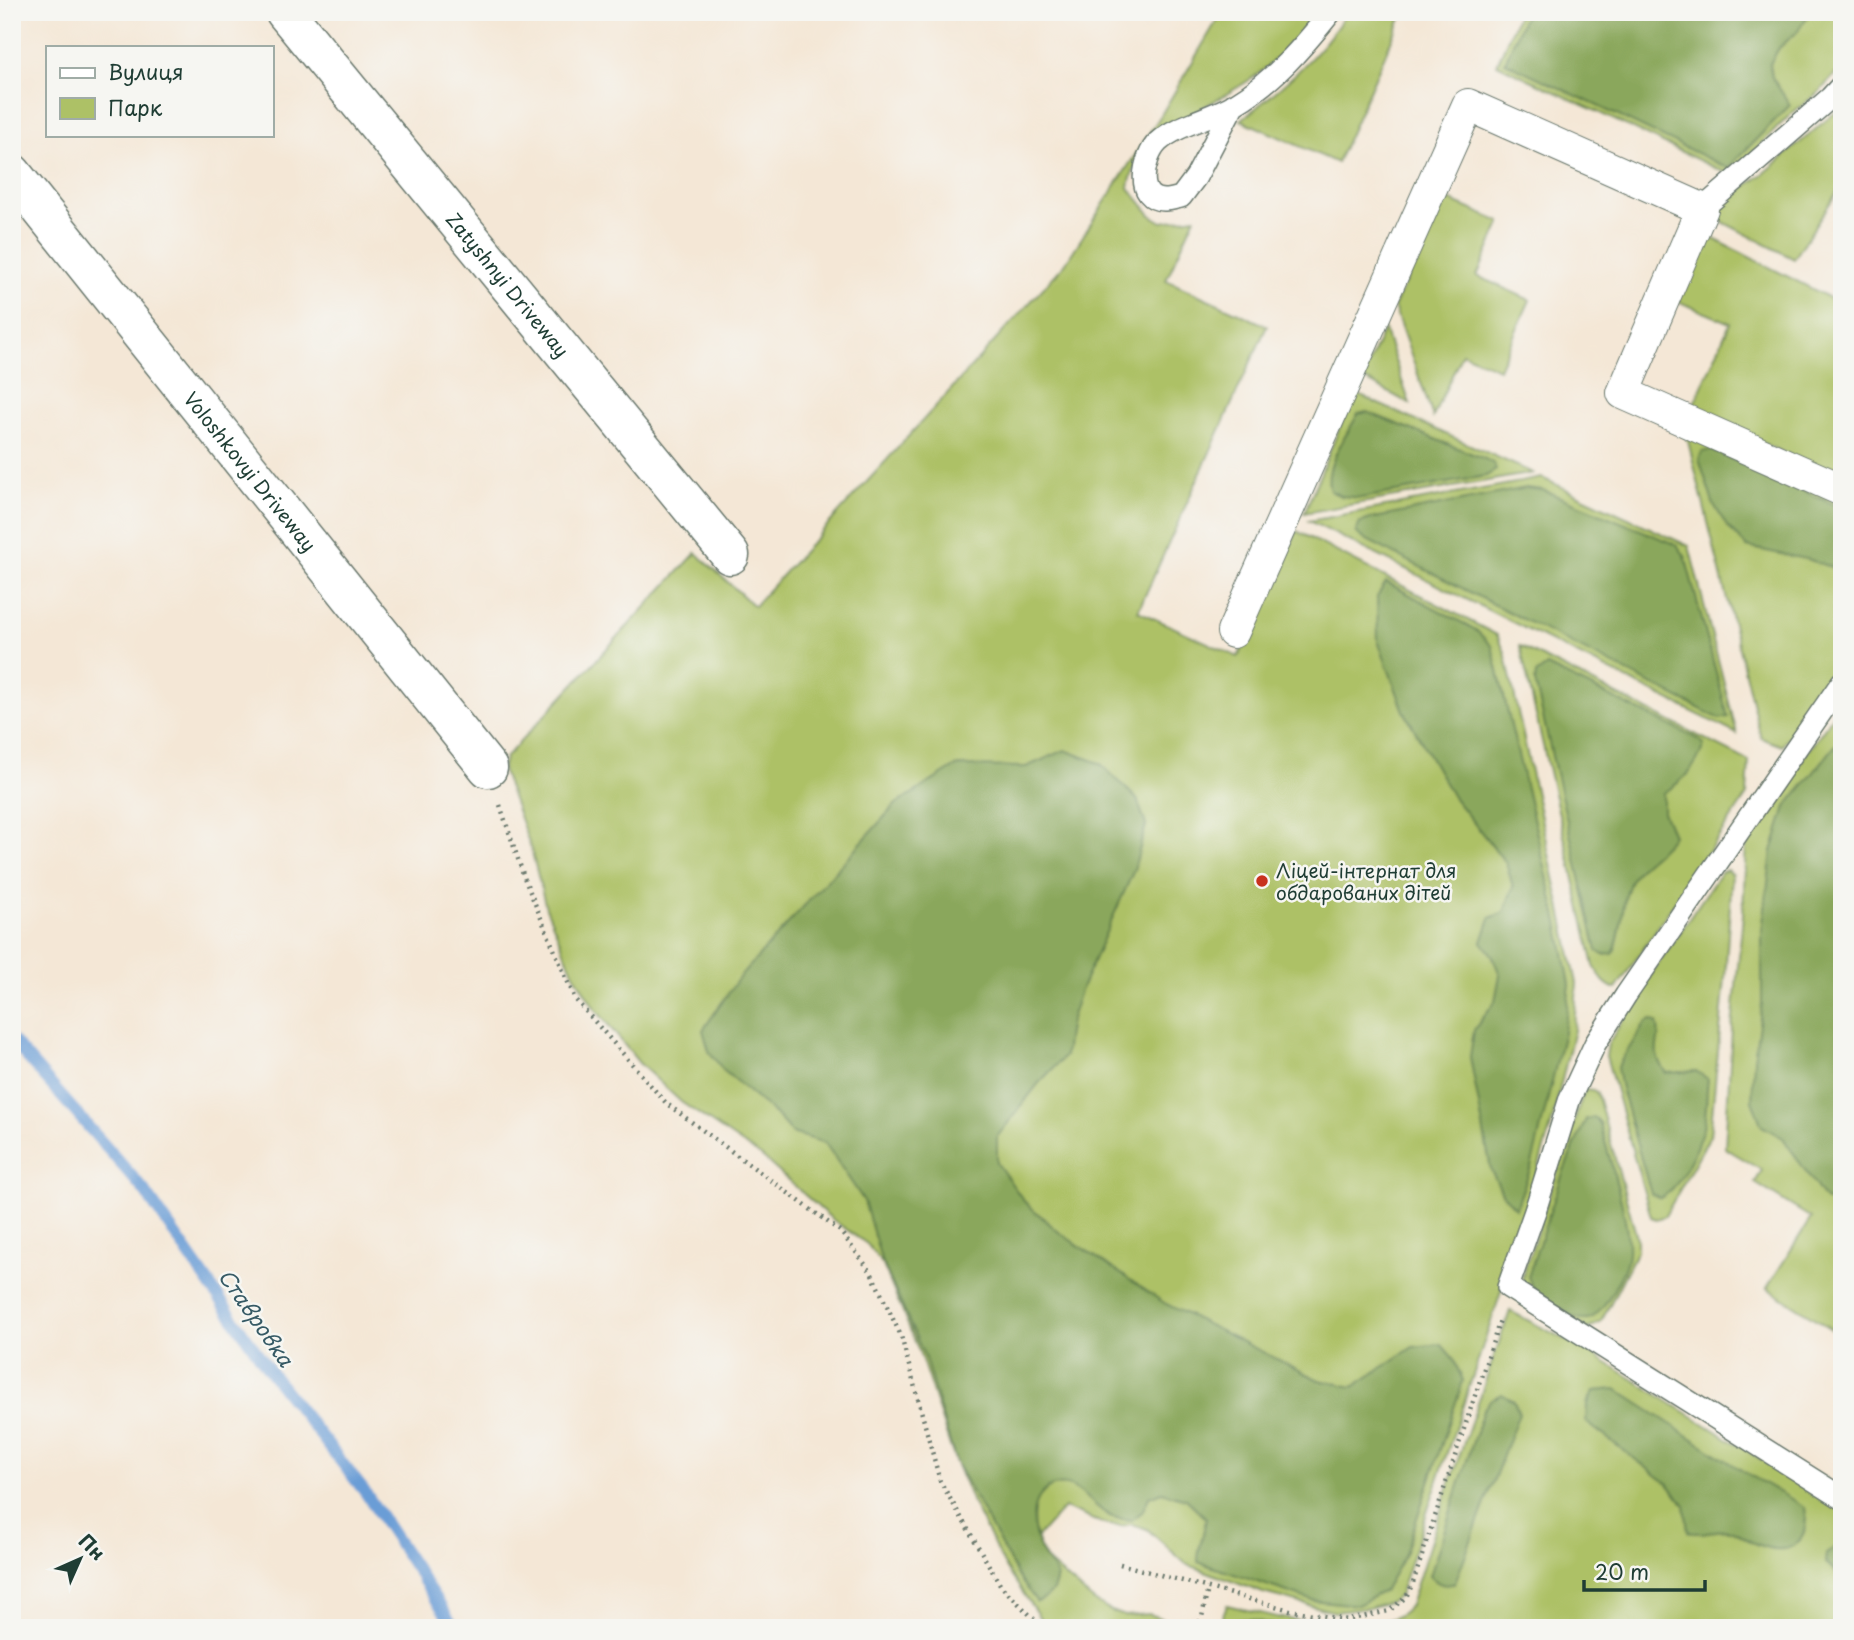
<svg xmlns="http://www.w3.org/2000/svg" width="1854" height="1640" viewBox="0 0 1854 1640" font-family="'Playpen Sans',sans-serif">
<style>
.green{fill:#adc166;stroke:#667f4d;stroke-width:2}
.forest{fill:#8aa75b;stroke:#547248;stroke-width:2}
.lines{fill:none;stroke-linecap:round;stroke-linejoin:round}
.stream{stroke:#6b9dd6;stroke-width:12}
.service-casing{stroke:#6a786d;stroke-width:24}
.pedestrian-casing{stroke:#6a786d;stroke-width:34}
.minor-casing{stroke:#6a786d;stroke-width:41}
.path{stroke:#6a786d;stroke-width:4.5;stroke-dasharray:2 5;stroke-linecap:butt}
.service{stroke:#fff;stroke-width:21}
.pedestrian{stroke:#fff;stroke-width:32}
.minor{stroke:#fff;stroke-width:38}
.poi-dot{fill:#c8321e;stroke:#f6f6f2;stroke-width:2.5}
.labels{text-anchor:middle;dominant-baseline:central;stroke-width:5;stroke-linejoin:round;paint-order:stroke}
.street-label{font-size:19px;fill:#1f3d34;stroke:#f6f6f2}
.poi-label{font-size:19px;fill:#1f3d34;stroke:#f6f6f2;text-anchor:start}
.water-label{font-size:21px;font-style:italic;fill:#365a65;stroke:#f6f6f2}
</style>
<rect width="100%" height="100%" fill="#f6f6f2"/>
<filter id="ink" filterUnits="userSpaceOnUse"><feTurbulence type="fractalNoise" baseFrequency=".0143" numOctaves="2"/><feDisplacementMap in="SourceGraphic" scale="14" xChannelSelector="R" yChannelSelector="G"/><feConvolveMatrix kernelMatrix="1 2 1 2 8 2 1 2 1" color-interpolation-filters="sRGB"/></filter>
<filter id="wash" filterUnits="userSpaceOnUse"><feTurbulence type="fractalNoise" baseFrequency=".00686" numOctaves="4" result="noise"/><feDisplacementMap in="SourceGraphic" scale="28" xChannelSelector="R" yChannelSelector="G"/><feGaussianBlur stdDeviation="1.57" result="paint"/><feColorMatrix in="noise" values="0 0 0 0 0 0 0 0 0 0 0 0 0 0 0 0 0 1.4 0 .05"/><feComposite in="paint" operator="in"/></filter>
<g filter="url(#wash)">
<rect width="100%" height="100%" fill="#f4e7d6"/>
<path class="green" d="M1222,12H1318C1299,34 1281,57 1258,74C1217,105 1135,131 1129,188L1152,216L1162,222L1195,217L1166,280L1267,326L1138,611L1238,657L1297,531L1497,635L1505,652L1577,983L1574,1030L1551,1126L1497,1304L1399,1596L1392,1601L1369,1608L1335,1612L1263,1593L1186,1564L1147,1529L1131,1524L1122,1526L1107,1525L1064,1508L1029,1546L1094,1601L1109,1610L1125,1616L1149,1614L1163,1619L1165,1628H1050L1044,1624L1003,1563L971,1500L951,1449L919,1351L883,1265L867,1244L833,1220L762,1157L681,1102L639,1063L593,1006L573,972L546,908L531,848L502,770L505,758L696,553L754,606L1065,264L1161,115Z
M1347,12H1404L1337,163L1241,120C1280,89 1320,56 1347,12Z
M1519,12H1842V67L1819,92L1791,114L1730,175L1497,64Z
M1842,107V190L1839,189L1794,259L1715,218C1725,194 1748,187 1767,171C1792,150 1816,128 1842,107Z
M1444,198L1501,222L1477,276L1530,300L1499,369L1462,353L1433,417L1394,307Z
M1706,235L1842,304V479L1691,411L1730,323L1677,301Z
M1384,329L1410,404L1362,378Z
M1354,393L1533,473L1304,513Z
M1686,433L1842,500V660L1782,746L1761,738Z
M1542,478L1689,546L1737,734L1309,521Z
M1520,646L1749,761L1747,795L1616,989C1604,985 1600,977 1594,966Z
M1842,703V1336L1767,1288L1811,1218L1755,1183L1762,1170L1725,1148L1732,1028L1743,914L1746,839Z
M1727,870L1732,875L1725,978L1710,1136L1665,1216L1656,1219L1651,1217L1606,1056L1608,1044L1654,970L1721,872Z
M1585,1089L1593,1090L1597,1093L1637,1238V1251L1601,1322L1588,1329L1527,1290L1522,1278Z
M1510,1311L1591,1353L1842,1510V1628H1356C1373,1623 1400,1621 1410,1605L1448,1488Z
M1227,1605L1277,1617L1342,1628H1218Z"/>
<path class="forest" d="M1526,12H1811L1796,33L1779,48L1770,64L1772,77L1790,105L1728,168L1505,62Z
M1367,412L1485,459L1494,464L1496,470L1486,476L1362,498L1341,496L1330,491C1322,467 1347,435 1358,414Z
M1711,450L1842,508V571L1810,560L1747,547L1726,525L1713,503L1699,459L1702,452Z
M1526,488L1543,490L1677,545L1685,556L1728,717L1720,719L1361,537L1356,532L1360,523L1370,519Z
M1386,582L1476,630L1492,646L1558,922L1570,984L1564,1032L1532,1164L1516,1208L1503,1195L1491,1170L1470,1057L1474,1030L1495,1001L1500,975L1492,955L1482,942L1490,918L1504,912L1513,887L1506,863L1453,797L1404,711L1378,641L1377,597Z
M1547,666L1700,740L1704,745C1696,767 1684,781 1663,793V812L1673,835C1663,852 1641,861 1632,879C1620,902 1624,931 1613,954L1603,955L1597,951L1535,682L1536,674Z
M1842,737V1200L1826,1201L1783,1138L1762,1126L1752,1101L1754,1059L1762,1003V931L1772,851L1786,807Z
M1065,750L1100,763L1137,799L1146,825L1134,870L1080,991L1069,1025L1065,1056L1039,1083L997,1137V1163L1024,1201L1060,1233L1166,1304L1319,1380L1353,1387L1413,1347L1441,1344L1453,1358L1463,1381L1405,1554L1384,1591L1358,1605L1311,1600L1198,1562C1198,1546 1204,1534 1206,1518L1186,1499L1162,1492L1149,1497L1142,1512L1131,1520C1125,1519 1116,1519 1110,1516C1090,1506 1075,1474 1049,1488C1043,1491 1035,1502 1034,1509C1030,1535 1042,1555 1057,1575C1055,1590 1051,1597 1037,1602L1019,1578L956,1463L924,1355L881,1259L864,1201L825,1143L792,1133L775,1114L723,1070L709,1051L703,1030L738,979L896,804L956,766L1026,767Z
M1651,1020L1657,1023C1664,1043 1647,1047 1666,1073L1696,1071L1708,1079C1706,1093 1707,1110 1704,1124C1698,1146 1681,1189 1660,1198L1651,1194L1620,1085L1617,1067L1646,1022Z
M1594,1117L1600,1124C1608,1153 1634,1234 1627,1260C1624,1273 1603,1313 1591,1318C1579,1323 1566,1312 1557,1307C1543,1298 1534,1292 1528,1277L1564,1170L1586,1119Z
M1616,1389L1743,1471L1805,1507C1810,1543 1791,1558 1756,1544C1748,1541 1740,1533 1732,1531C1716,1528 1703,1536 1688,1532L1685,1505L1668,1484L1586,1422L1587,1404L1594,1391Z
M1502,1394L1514,1401L1519,1413L1455,1583C1444,1587 1438,1584 1430,1576L1483,1410L1491,1399Z
M1842,1543V1577L1825,1562L1826,1554Z
M1249,1619L1282,1628H1229L1235,1620Z"/>
<g class="lines">
<path class="stream" d="M12,1040L144,1190L272,1374L365,1492L455,1628"/>
</g>
</g>
<g filter="url(#ink)">
<g class="lines">
<g class="service-casing">
<path id="service" d="M1234,104L1196,177L1181,197C1176,198 1170,200 1165,200C1134,201 1143,157 1158,142C1178,124 1212,118 1235,104C1274,81 1303,47 1331,12
M1702,209L1830,98L1842,85
M1842,682L1626,995L1595,1044L1570,1098L1535,1211L1508,1287L1842,1498"/>
</g>
<g class="pedestrian-casing">
<path id="pedestrian" d="M1233,632L1468,105L1702,209L1623,393L1842,490"/>
</g>
<g class="minor-casing">
<g id="minor">
<path id="s1" d="M285,12L730,555"/>
<path id="s2" d="M12,173L488,768"/>
</g>
</g>
<path class="path" d="M500,805L525,880L575,999L667,1104L840,1231L871,1272L901,1336L940,1481L1001,1586L1043,1628
M1120,1564L1290,1610L1348,1620L1389,1611L1406,1597L1413,1583L1501,1317
M1196,1628L1202,1617L1208,1588"/>
<use href="#service" class="service"/>
<use href="#pedestrian" class="pedestrian"/>
<use href="#minor" class="minor"/>
</g>
</g>
<circle class="poi-dot" cx="1262" cy="881" r="7"/>
<g class="labels">
<g class="street-label">
<text stroke="none"><textPath href="#s1" startOffset="352">Zatyshnyi Driveway</textPath></text>
<text stroke="none"><textPath href="#s2" startOffset="382">Voloshkovyi Driveway</textPath></text>
</g>
<g class="poi-label">
<text x="1276" y="870">Ліцей-інтернат для<tspan x="1276" dy="22">обдарованих дітей</tspan></text>
</g>
<g class="water-label">
<text transform="translate(257 1317) rotate(55)">Ставровка</text>
</g>
</g>
<rect width="1854" height="1640" fill="none" stroke="#f6f6f2" stroke-width="42"/>
<rect x="46" y="46" width="228" height="91" fill="#f6f6f2" stroke="#a0aca6" stroke-width="2"/>
<rect x="60" y="68" width="35" height="10" fill="#ffffff" stroke="#a0aca6" stroke-width="2"/>
<text x="108" y="80" font-size="21" fill="#1f3d34">Вулиця</text>
<rect x="60" y="98" width="35" height="21" fill="#adc166" stroke="#a0aca6" stroke-width="2"/>
<text x="108" y="116" font-size="21" fill="#1f3d34">Парк</text>
<g transform="translate(80 1559) rotate(45)" stroke="#f6f6f2" stroke-width="5" paint-order="stroke">
<path d="M0-5L12 26L0 18L-12 26Z" fill="#1f3d34"/>
<text y="-10" font-size="19" font-weight="bold" text-anchor="middle" fill="#1f3d34">Пн</text>
</g>
<path d="M1584 1580v10h121v-10" fill="none" stroke="#1f3d34" stroke-width="3.5"/>
<text x="1595" y="1580" font-size="21" fill="#1f3d34" stroke="#f6f6f2" stroke-width="5" paint-order="stroke">20 m</text>
</svg>
